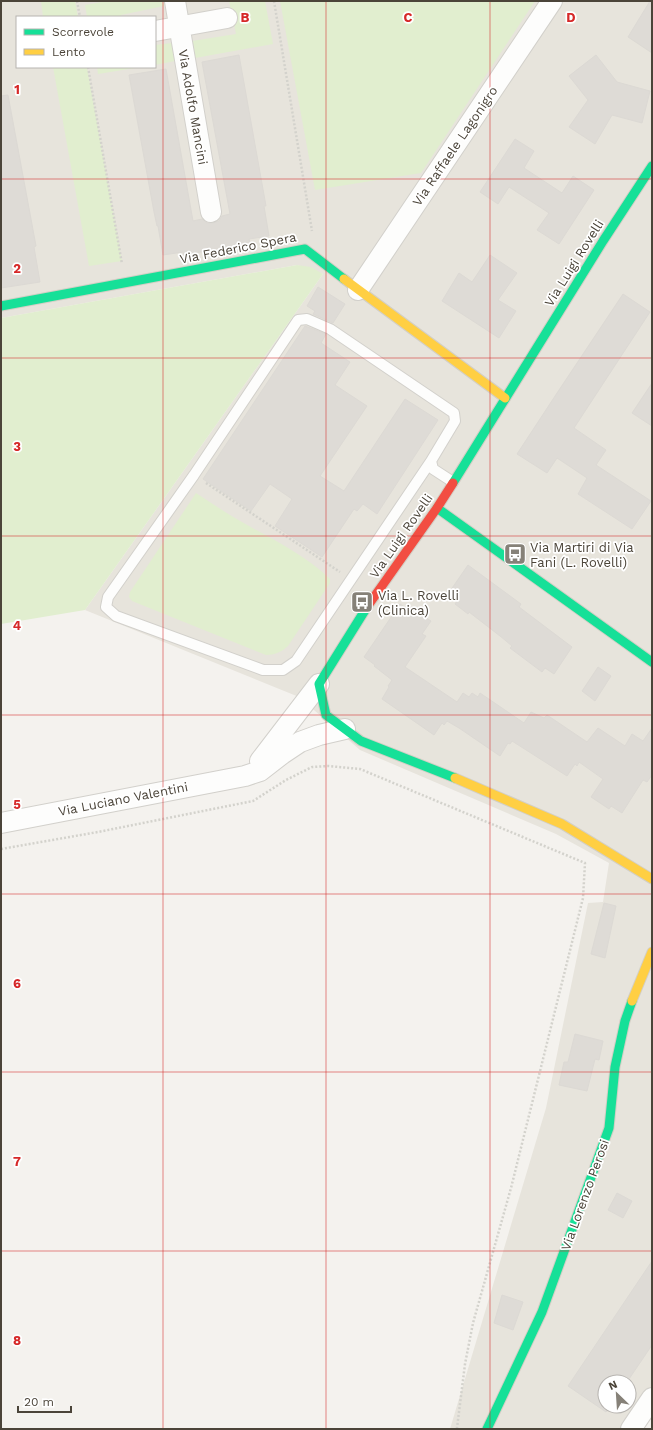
<svg xmlns="http://www.w3.org/2000/svg" width="653" height="1430" viewBox="0 0 653 1430" font-family="'Work Sans',sans-serif">
<style>
.residential{fill:#e7e4dc;fill-rule:evenodd}
.green{fill:#e1eecf}
.building{fill:#dedbd6;stroke:#dcd9d4}
.lines{fill:none;stroke-linecap:round;stroke-linejoin:round}
.lane-casing{stroke:#d2d0cb;stroke-width:12}
.street-casing{stroke:#d2d0cb;stroke-width:22}
.fast-casing{stroke:#d3cfc5;stroke-width:11}
.slow-casing{stroke:#d3cfc5;stroke-width:11}
.jam-casing{stroke:#d3cfc5;stroke-width:11}
.path{stroke:#d3d2cc;stroke-width:2.5;stroke-dasharray:2 2;stroke-linecap:butt}
.lane{stroke:#fdfdfc;stroke-width:10}
.street{stroke:#fdfdfc;stroke-width:20}
.fast{stroke:#16e098;stroke-width:9}
.slow{stroke:#ffcf43;stroke-width:9}
.jam{stroke:#f24e42;stroke-width:9}
.grid{fill:none;stroke:#d62828;stroke-width:1;stroke-opacity:0.55}
.labels{text-anchor:middle;dominant-baseline:central;stroke-width:3.5;stroke-linejoin:round;paint-order:stroke}
.street-label{font-size:13px;fill:#4b4439;stroke:#fff}
.poi-label{font-size:13px;fill:#4b4439;stroke:#fff;text-anchor:start}
.grid-label{font-size:13px;text-anchor:middle;font-weight:bold;fill:#d62828;stroke:#fff;stroke-width:3.5;stroke-linejoin:round;paint-order:stroke}
</style>
<rect width="100%" height="100%" fill="#f4f2ee"/>
<path class="residential" d="M1,1H652V1412L640,1429H450L546,1108L588,903L603,902L609,863L556,834L360,750L299,697L85,610L323,274L297,265L1,318ZM17,17H155V67H17ZM605,1382H629V1406H605Z"/>
<path class="green" d="M41,1H75L78,17H43Z
M107,1H163L164,6L121,15V17H87L85,5Z
M229,1H265L273,44L195,58L192,41L236,34Z
M280,1H535L421,173L315,190Z
M172,43L175,61L155,65V45Z
M53,67H87L122,261L89,266Z
M97,67H141L98,74Z
M297,265L311,267L323,274L85,610L1,624V318Z
M196,493C209,501 221,510 235,518C267,537 303,553 330,579V583L288,646C282,652 274,655 266,655L132,601L129,597L130,592Z"/>
<path class="building" d="M650,1H652V53L628,37Z
M239,55L266,206H264L269,236L249,239L250,243L184,255L183,252L163,255L158,226H157L154,212L129,75L166,69L193,221L202,219L207,223H213L219,221L222,216L230,214L202,62Z
M596,55L617,82L650,91L642,123L612,115L595,144L569,127L588,100L569,76Z
M8,95L36,246L34,247L40,282L1,288V96Z
M515,139L534,151L524,168L562,193L573,176L594,190L559,244L537,230L549,213L509,187L498,204L480,192Z
M490,255L517,273L498,300L516,311L499,338L442,301L459,273L472,282Z
M318,287L345,304L333,323L313,314L315,311L307,306Z
M623,294L650,312L574,428L606,450L596,465L651,501L632,529L578,494L587,478L557,458L547,473L517,454L559,390Z
M305,326L326,334L321,343L350,362L335,385L367,406L320,476L344,491L405,399L438,420L377,514L363,504L357,511L354,509L322,557L275,526L292,499L270,484L251,511L203,479Z
M652,383V426L632,413Z
M468,565L521,604L519,607L572,647L554,674L545,668L542,672L510,648L512,646L500,636L469,612L468,614L455,604L457,601L448,594Z
M400,604L411,611L412,609L431,621L422,634L426,636L405,667L457,702L463,693L469,697L472,693L478,697L480,693L524,723L531,712L544,718L547,715L587,742L598,728L625,746L632,734L643,741L652,728V775L647,782L643,780L622,813L611,806L609,809L591,797L603,779L579,762L577,766L575,764L567,776L512,741L510,744L508,743L500,756L459,728L447,721L444,725L442,723L434,735L382,699L389,687L388,686L392,680L374,666L375,665L364,657Z
M598,667L611,676L595,701L582,691Z
M604,903L616,906L605,958L591,954Z
M575,1034L603,1041L599,1060L595,1059L587,1091L559,1085L564,1062H568Z
M617,1193L632,1201L623,1218L608,1210Z
M652,1261V1345L627,1382H605V1406H611L606,1412L568,1386Z
M502,1295L523,1302L513,1330L494,1323Z"/>
<g class="lines">
<g class="lane-casing">
<path id="lane" d="M431,461L296,661L283,670H263L116,616L106,607L108,597L194,475L298,320L307,319L330,329L454,413L455,421L431,461L433,469L453,482"/>
</g>
<g class="street-casing">
<path id="street" d="M175,1L211,212
M155,31L227,18
M358,290L552,1
M260,761L319,684
M1,823L245,776L260,771L282,754L300,742L319,735L345,729
M631,1429L652,1398"/>
</g>
<g class="fast-casing">
<path id="fast" d="M1,306L305,249L344,279
M453,483L603,241L652,166
M437,508L652,662
M367,607L319,684L326,715L361,741L455,778
M487,1429L542,1312L609,1128L615,1067L625,1021L632,1001"/>
</g>
<g class="slow-casing">
<path id="slow" d="M344,279L505,398
M455,778L562,824L652,879
M632,1001L652,952"/>
</g>
<g class="jam-casing">
<path id="jam" d="M367,607L437,508L453,483"/>
</g>
<path class="path" d="M77,1L80,17
M274,1L312,231
M88,67L122,264
M206,483L340,572
M1,849L98,832L253,801L286,780L312,767L328,766L360,769L585,863L583,898L511,1188L473,1323L465,1364L457,1428L458,1429"/>
<use href="#lane" class="lane"/>
<use href="#street" class="street"/>
<use href="#fast" class="fast"/>
<use href="#slow" class="slow"/>
<use href="#jam" class="jam"/>
</g>
<path class="grid" d="M163,1V1429M326,1V1429M490,1V1429M1,179H652M1,358H652M1,536H652M1,715H652M1,894H652M1,1072H652M1,1251H652"/>
<defs>
<g id="bus-square" transform="scale(1.15)"><rect x="-9" y="-9" width="18" height="18" rx="4" fill="#868178" stroke="#fff"/><path d="M-5-6H5V4H4V6H2V4H-2V6H-4V4H-5ZM-3.5-4V0h7V-4ZM-3.5 1.2v1.5H-2V1.2ZM2 1.2v1.5H3.5V1.2Z" fill="#fff"/></g>
</defs>
<g fill-rule="evenodd">
<use href="#bus-square" x="515" y="554"/>
<use href="#bus-square" x="362" y="602"/>
</g>
<g class="labels">
<g class="street-label">
<text transform="translate(193 107) rotate(80)">Via Adolfo Mancini</text>
<text transform="translate(455 146) rotate(-56)">Via Raffaele Lagonigro</text>
<text transform="translate(238 248) rotate(-11)">Via Federico Spera</text>
<text transform="translate(574 263) rotate(-58)">Via Luigi Rovelli</text>
<text transform="translate(401 536) rotate(-55)">Via Luigi Rovelli</text>
<text transform="translate(123 799) rotate(-11)">Via Luciano Valentini</text>
<text transform="translate(585 1195) rotate(-70)">Via Lorenzo Perosi</text>
</g>
<g class="poi-label">
<text x="530" y="547">Via Martiri di Via<tspan x="530" dy="15">Fani (L. Rovelli)</tspan></text>
<text x="378" y="595">Via L. Rovelli<tspan x="378" dy="15">(Clinica)</tspan></text>
</g>
</g>
<g class="grid-label">
<text x="245" y="22">B</text>
<text x="408" y="22">C</text>
<text x="571" y="22">D</text>
<text x="17" y="94">1</text>
<text x="17" y="273">2</text>
<text x="17" y="451">3</text>
<text x="17" y="630">4</text>
<text x="17" y="809">5</text>
<text x="17" y="988">6</text>
<text x="17" y="1166">7</text>
<text x="17" y="1345">8</text>
</g>
<rect width="653" height="1430" fill="none" stroke="#4b4439" stroke-width="4"/>
<rect x="16" y="16" width="140" height="52" fill="#ffffff" stroke="#b7b4b0"/>
<rect x="24" y="29" width="20" height="6" fill="#16e098" stroke="#b7b4b0"/>
<text x="52" y="36" font-size="12" fill="#4b4439">Scorrevole</text>
<rect x="24" y="49" width="20" height="6" fill="#ffcf43" stroke="#b7b4b0"/>
<text x="52" y="56" font-size="12" fill="#4b4439">Lento</text>
<g transform="translate(617 1394) rotate(335)"><circle r="19" fill="#ffffff" stroke="#b7b4b0"/>
<path d="M0-3L7 15L0 10L-7 15Z" fill="#868178"/>
<text y="-6" font-size="11" font-weight="bold" text-anchor="middle" fill="#4b4439">N</text>
</g>
<path d="M18 1406v6h53v-6" fill="none" stroke="#4b4439" stroke-width="2"/>
<text x="24" y="1406" font-size="12" fill="#4b4439" stroke="#ffffff" stroke-width="3" paint-order="stroke">20 m</text>
</svg>
